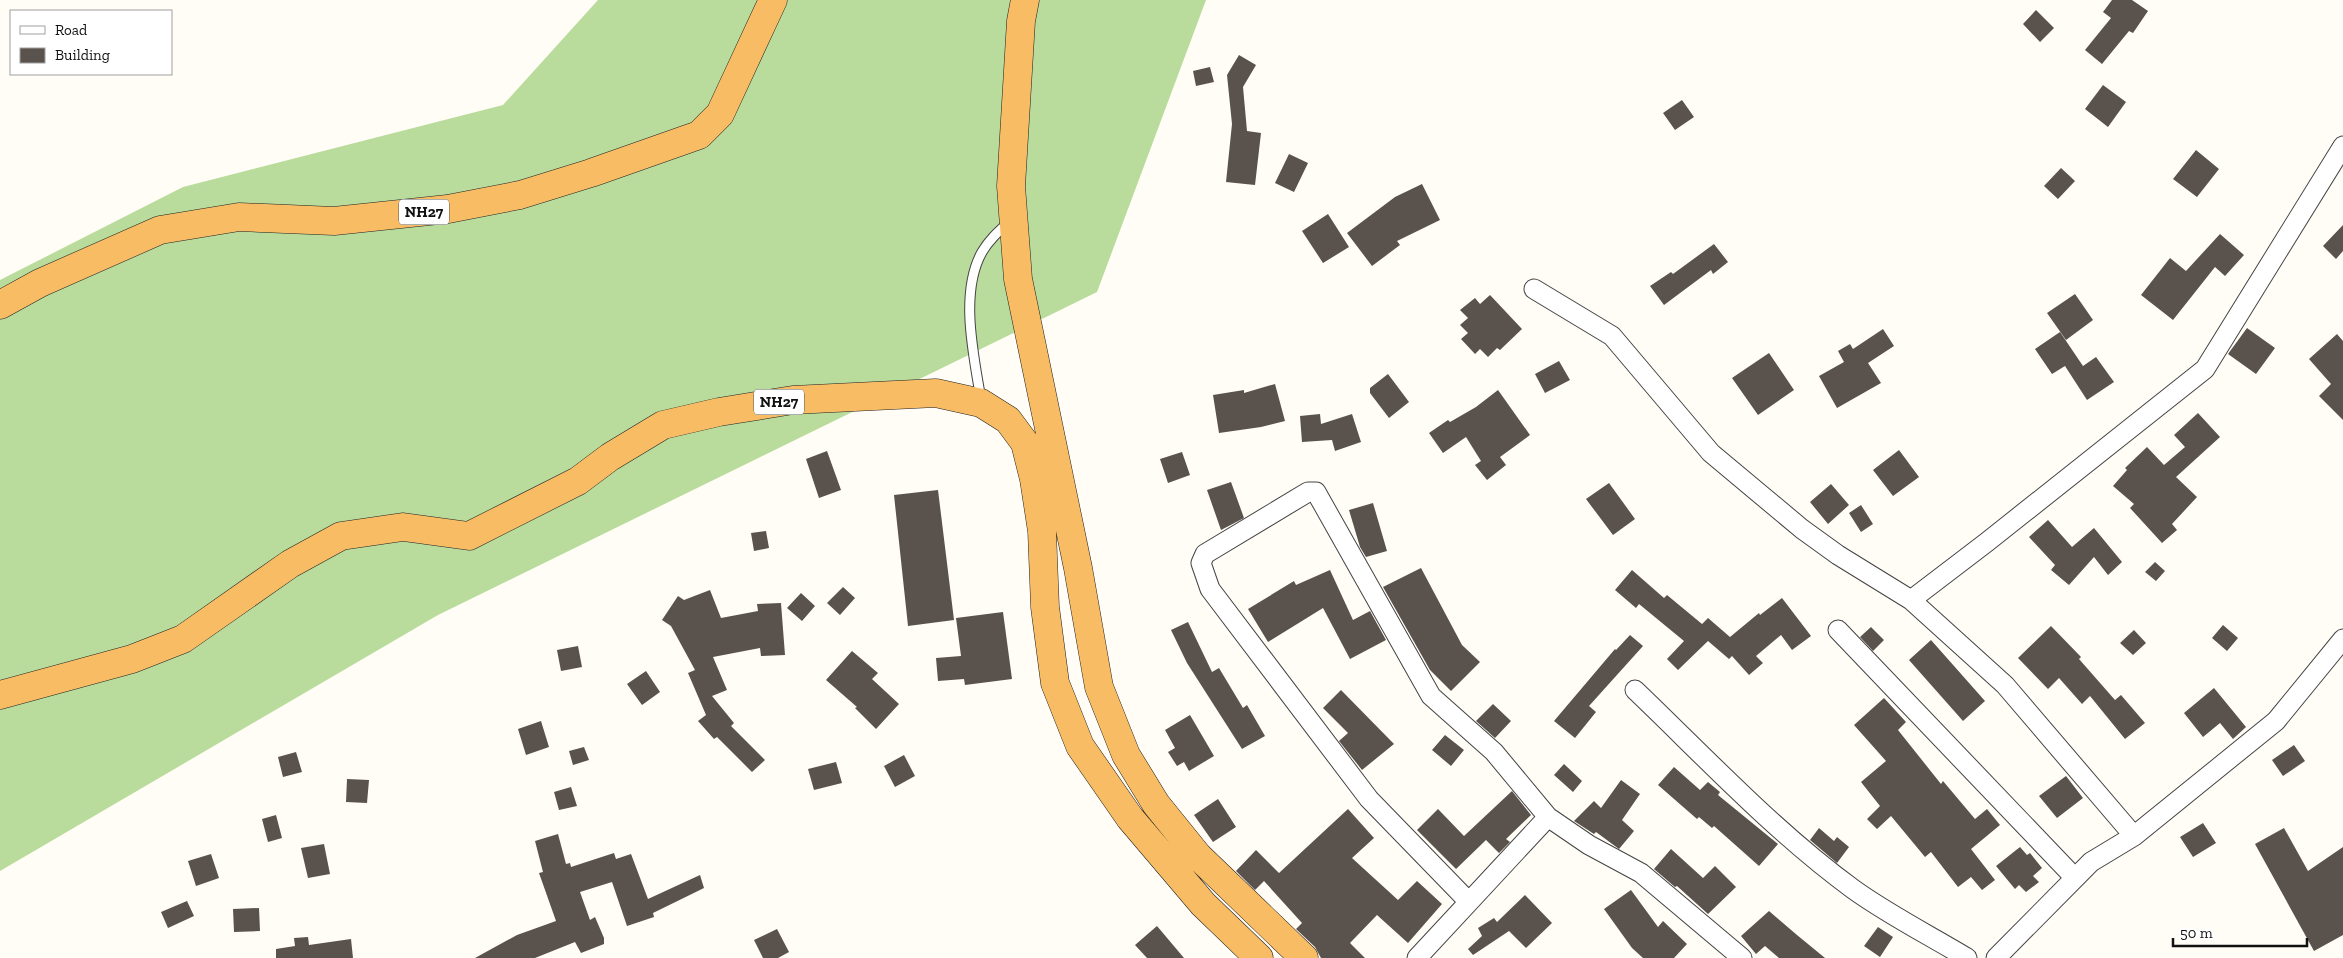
<svg xmlns="http://www.w3.org/2000/svg" width="2343" height="958" viewBox="0 0 2343 958" font-family="'Zilla Slab',serif">
<style>
.forest{fill:#b9dc9c}
.building{fill:#5a524d}
.lines{fill:none;stroke-linecap:round;stroke-linejoin:round}
.service-casing{stroke:#444;stroke-width:11}
.minor-casing{stroke:#444;stroke-width:21}
.trunk-casing{stroke:#222;stroke-width:29}
.service{stroke:#fff;stroke-width:9}
.minor{stroke:#fff;stroke-width:19}
.trunk{stroke:#f7bc64;stroke-width:28}
.labels{text-anchor:middle;dominant-baseline:central;stroke-width:5;stroke-linejoin:round;paint-order:stroke}
.shield{fill:#fff;stroke:#585858;stroke-width:1}
.shield-label{font-size:15px;font-weight:bold;fill:#111}
</style>
<rect width="100%" height="100%" fill="#fffdf5"/>
<path class="forest" d="M598,0H1206L1097,292L438,615L0,871V280L183,187L503,105Z"/>
<path class="building" d="M2112,0H2132L2148,11L2133,33L2129,31L2102,64L2085,50L2111,18L2103,12Z
M2036,10L2054,28L2040,42L2023,24Z
M1239,55L1256,65L1243,87L1247,131L1261,133L1255,185L1226,182L1232,124L1227,75Z
M1210,67L1214,82L1196,86L1193,71Z
M2103,85L2126,102L2108,127L2085,109Z
M1682,100L1694,117L1675,130L1663,113Z
M2196,150L2219,169L2197,197L2173,179Z
M1289,154L1308,163L1294,192L1275,183Z
M2061,168L2075,181L2058,199L2044,186Z
M1422,184L1440,220L1397,241L1400,245L1372,266L1347,233L1395,197Z
M1328,214L1349,247L1323,263L1302,231Z
M2343,225V251L2336,259L2323,246Z
M2220,234L2244,255L2225,276L2215,267L2173,320L2141,295L2170,258L2186,271Z
M1714,244L1728,262L1713,274L1711,270L1664,305L1650,286L1671,272L1673,274Z
M2075,294L2093,320L2066,340L2047,313Z
M1490,295L1522,329L1500,350L1497,348L1488,357L1480,349L1475,354L1461,339L1468,333L1460,325L1468,318L1460,310L1475,298L1480,304Z
M2247,328L2275,348L2256,374L2228,354Z
M1883,329L1894,346L1868,363L1881,383L1837,408L1819,376L1844,362L1838,351L1850,344L1853,349Z
M2060,332L2083,366L2096,357L2114,382L2087,400L2065,366L2052,374L2035,349Z
M2337,334L2343,341V420L2319,396L2331,384L2309,359Z
M1769,353L1794,390L1758,415L1732,378Z
M1559,361L1570,380L1545,393L1535,374Z
M1388,374L1409,402L1389,418L1370,393V388Z
M1275,384L1285,421L1261,427L1219,433L1213,395L1244,390V393Z
M1498,390L1530,435L1500,457L1506,465L1487,480L1475,465L1481,461L1466,437L1443,453L1429,433L1448,420L1450,422L1476,407Z
M2198,413L2220,437L2176,477L2197,497L2172,524L2177,530L2162,543L2130,508L2134,504L2113,486L2127,470L2125,468L2147,447L2164,465L2185,447L2174,435Z
M1320,414L1321,424L1352,414L1361,442L1335,451L1332,440L1302,442L1300,416Z
M1899,450L1919,477L1893,496L1873,470Z
M827,451L841,490L819,498L806,459Z
M1182,452L1190,475L1168,483L1160,459Z
M1231,482L1244,518L1221,530L1207,490Z
M1609,483L1635,519L1613,535L1586,499Z
M1831,484L1849,505L1828,524L1810,502Z
M938,490L954,620L908,626L894,495Z
M1373,503L1387,551L1366,557L1360,547L1349,510Z
M1861,505L1873,524L1861,532L1849,513Z
M2048,520L2072,547L2094,528L2122,562L2108,575L2094,557L2069,585L2051,570L2055,565L2029,537Z
M766,531L769,548L754,551L751,533Z
M2155,562L2165,571L2156,581L2145,572Z
M1421,568L1462,645L1480,662L1451,691L1430,670L1383,587Z
M1330,570L1353,620L1370,611L1386,640L1350,659L1323,608L1268,642L1248,609L1294,581L1296,585Z
M1632,570L1664,598L1667,595L1702,624L1708,618L1730,637L1759,613L1760,615L1782,598L1811,636L1792,650L1781,635L1756,656L1763,663L1749,675L1732,656L1729,659L1708,641L1678,670L1667,659L1684,641L1639,604L1636,608L1615,590Z
M843,587L855,598L840,615L827,603Z
M710,590L721,618L758,611L757,604L781,603L785,655L761,656L760,648L713,657L727,690L712,696L734,723L731,726L765,760L752,772L717,737L714,739L698,721L706,715L688,673L695,670L671,626L662,620L678,596L684,600Z
M801,593L815,606L802,621L787,608Z
M1003,612L1012,679L965,685L964,679L938,681L936,658L961,656L956,618Z
M1188,622L1212,672L1219,668L1243,708L1247,705L1265,736L1242,749L1187,663L1171,630Z
M2223,625L2238,638L2227,651L2212,638Z
M2051,626L2081,657L2079,659L2115,700L2121,695L2145,723L2125,739L2090,696L2082,704L2059,678L2048,689L2018,658Z
M1871,627L1884,640L1873,651L1860,637Z
M2134,630L2146,643L2133,655L2120,643Z
M1630,635L1643,646L1589,706L1596,712L1575,738L1554,721L1615,649L1616,650Z
M1931,640L1985,701L1963,721L1909,660Z
M578,646L582,667L561,671L557,650Z
M852,651L878,673L872,679L899,704L876,729L855,708L857,707L826,680Z
M646,671L660,692L642,705L627,684Z
M2214,688L2246,727L2233,739L2220,723L2203,737L2184,713Z
M1341,690L1394,744L1362,770L1339,741L1348,733L1323,708Z
M1884,698L1906,722L1898,730L1941,784L1943,781L1975,819L1987,809L2000,825L1971,849L1995,880L1982,890L1971,877L1958,887L1931,852L1925,857L1891,816L1877,829L1867,819L1880,806L1861,782L1886,761L1854,725Z
M1493,704L1511,721L1495,738L1476,721Z
M1190,715L1214,756L1189,771L1184,762L1177,766L1168,752L1175,748L1165,730Z
M541,721L549,747L526,755L518,729Z
M1445,735L1464,750L1451,766L1432,750Z
M2294,745L2305,761L2283,776L2272,760Z
M584,747L589,760L573,765L569,751Z
M296,752L302,772L283,777L278,757Z
M904,755L915,776L895,787L884,766Z
M836,762L842,783L814,790L808,769Z
M1564,764L1582,781L1573,792L1554,775Z
M1674,767L1700,790L1708,782L1720,792L1718,795L1778,844L1759,866L1714,826L1712,828L1699,817L1697,819L1658,785Z
M2066,776L2083,798L2057,818L2039,796Z
M347,779L369,780L367,803L346,802Z
M1621,780L1640,794L1622,820L1634,831L1619,849L1596,832L1594,834L1574,821L1594,801L1601,808Z
M571,787L577,806L559,810L554,792Z
M1512,791L1531,815L1506,839L1510,842L1499,853L1486,840L1456,869L1417,830L1438,809L1464,836Z
M1218,799L1236,827L1213,842L1194,815Z
M1348,809L1374,838L1352,858L1398,900L1417,881L1442,904L1408,943L1377,915L1350,943L1365,958H1321L1315,947L1296,929L1302,923L1264,881L1255,890L1236,871L1256,850L1279,873Z
M276,815L282,838L268,842L262,819Z
M2203,823L2216,843L2193,857L2180,837Z
M1819,828L1834,841L1837,837L1849,847L1837,863L1810,840Z
M2284,828L2308,871L2343,847V935L2314,951L2255,844Z
M558,834L566,864L570,863L571,867L614,853L616,859L631,854L648,899L700,875L704,888L653,913L654,917L627,926L612,882L580,892L590,920L595,917L604,938V944L581,953L575,942L535,958H475L517,935L556,921L539,873L543,872L535,841Z
M324,844L330,874L308,878L301,848Z
M2020,847L2027,855L2030,853L2042,868L2033,876L2039,882L2026,892L2019,885L2015,889L1996,866Z
M1671,849L1703,878L1715,866L1736,887L1708,914L1677,886L1675,887L1654,869Z
M211,854L219,878L196,886L188,861Z
M1631,890L1658,927L1663,921L1687,944L1674,958H1643L1632,948L1604,909Z
M1525,895L1552,923L1526,948L1509,931L1473,955L1468,949L1482,936L1478,928L1494,918L1497,922Z
M187,901L194,916L168,928L161,912Z
M259,908L260,931L234,932L233,909Z
M1769,911L1797,935L1825,958H1779L1765,946L1756,954L1741,936Z
M1157,926L1184,958H1147L1135,945Z
M1878,927L1893,937L1880,957L1864,946Z
M777,929L789,952L778,958H763L754,940Z
M308,937L309,945L351,939L353,958H276V949L295,946L294,938Z"/>
<g class="lines">
<g class="service-casing">
<path id="service" d="M981,400C974,356 959,293 982,252C989,240 998,232 1008,223"/>
</g>
<g class="minor-casing">
<path id="minor" d="M1534,289L1612,336L1711,453L1802,529L1838,555L1911,600L2005,685L2134,836
M1911,600L1987,542L2205,369L2343,146
M1838,630L2075,878
M1635,690C1705,757 1775,832 1853,889C1889,915 1929,935 1967,958
M1469,902L1369,799L1210,589L1201,563L1205,554L1308,492H1316L1431,696L1494,752L1548,817
M1417,958L1548,817L1589,845L1641,873L1742,958
M1996,958L2091,862L2134,836L2276,721L2343,639"/>
</g>
<g class="trunk-casing">
<path id="trunk" d="M1025,0L1021,21L1011,186L1018,279L1078,568L1099,687L1126,755L1156,804L1198,856L1304,958
M0,305L40,283L160,230L239,217L334,221L448,209L520,195L591,173L699,135L720,114L773,0
M0,695L132,659L183,639L290,564L341,536L403,527L469,536L578,481L610,457L663,425L719,412L793,400L936,393L981,403L1008,420L1025,443L1034,479L1042,531L1045,607L1055,683L1080,746L1130,818L1203,904L1259,958"/>
</g>
<use href="#service" class="service"/>
<use href="#minor" class="minor"/>
<use href="#trunk" class="trunk"/>
</g>
<g class="labels">
<g class="shield">
<rect x="399" y="199.5" width="50" height="25" rx="4"/>
<rect x="754" y="389.5" width="50" height="25" rx="4"/>
</g>
<g class="shield-label">
<text x="424" y="212">NH27</text>
<text x="779" y="402">NH27</text>
</g>
</g>
<rect x="10" y="10" width="162" height="65" fill="#ffffff" stroke="#a0a0a0"/>
<rect x="20" y="26" width="25" height="8" fill="#ffffff" stroke="#a0a0a0"/>
<text x="55" y="35" font-size="15" fill="#111111">Road</text>
<rect x="20" y="48" width="25" height="15" fill="#5a524d" stroke="#a0a0a0"/>
<text x="55" y="60" font-size="15" fill="#111111">Building</text>
<path d="M2173 938v8h134v-8" fill="none" stroke="#111111" stroke-width="2.5"/>
<text x="2180" y="938" font-size="15" fill="#111111" stroke="#ffffff" stroke-width="4" paint-order="stroke">50 m</text>
</svg>
